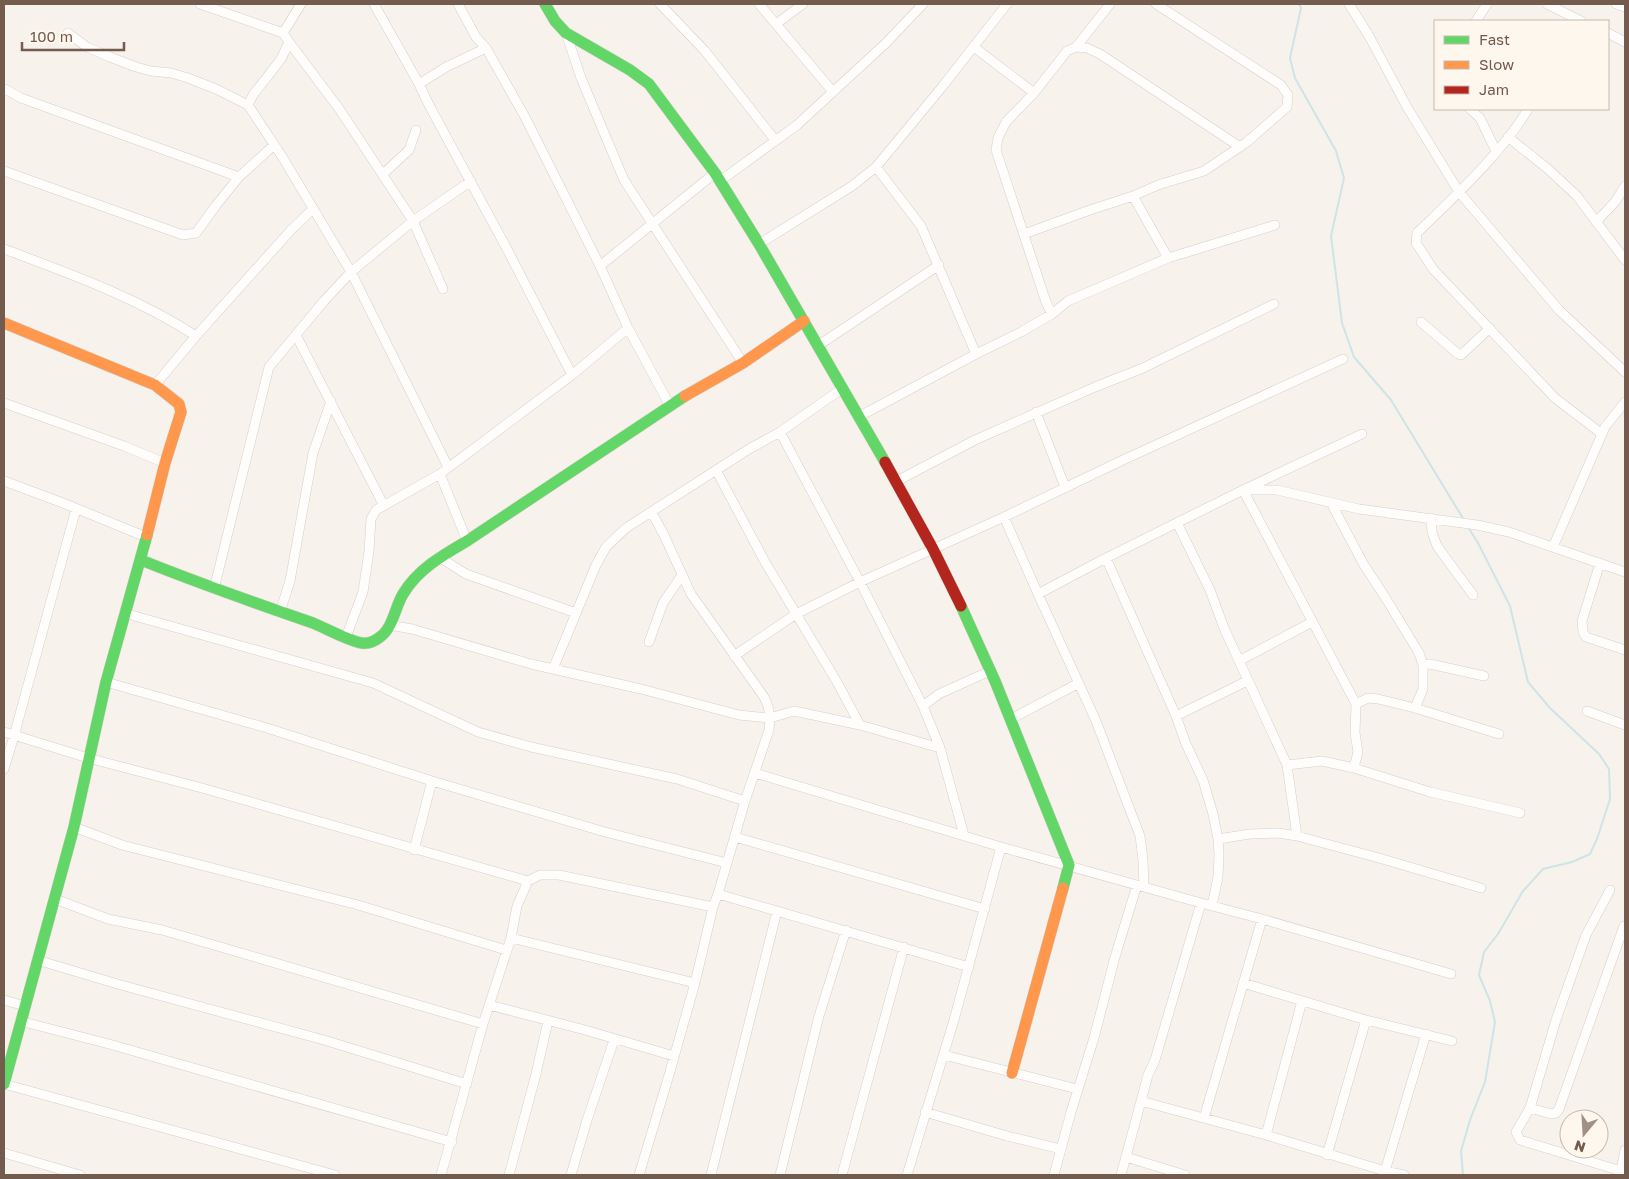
<svg xmlns="http://www.w3.org/2000/svg" width="1629" height="1179" viewBox="0 0 1629 1179" font-family="'Golos Text',sans-serif">
<style>
.lines{fill:none;stroke-linecap:round;stroke-linejoin:round}
.stream{stroke:#cee4e6;stroke-width:2}
.street-casing{stroke:#d6cfca;stroke-width:10}
.fast-casing{stroke:#d5cec7;stroke-width:12}
.slow-casing{stroke:#d5cec7;stroke-width:12}
.jam-casing{stroke:#d5cec7;stroke-width:12}
.street{stroke:#fefdfc;stroke-width:9}
.fast{stroke:#63d668;stroke-width:11}
.slow{stroke:#ff974d;stroke-width:11}
.jam{stroke:#b3261e;stroke-width:11}
</style>
<rect width="100%" height="100%" fill="#f7f2ec"/>
<g class="lines">
<path class="stream" d="M1299,4L1301,8L1290,58L1295,78L1336,151L1344,178L1331,236L1342,323L1354,357L1391,400L1464,520
M1463,1175L1461,1151L1470,1120L1485,1082L1495,1022L1490,1001L1479,975L1484,952L1498,934L1523,891L1543,869L1572,862L1590,854L1597,839L1610,799L1609,769L1599,754L1550,708L1528,682L1510,606L1478,543L1468,527"/>
<g class="street-casing">
<path id="street" d="M200,4L283,33
M374,4L419,84L429,105L507,249L572,375
M458,4L476,37L486,48L525,117L600,266L715,173
M660,4L705,51L775,140
M759,4L833,92
M1349,4L1369,36L1407,107L1459,192L1559,310L1625,372
M1547,4L1581,21
M1616,4L1625,7
M1476,21L1487,4
M776,24L803,4
M68,33L87,47L110,57L136,67L151,71L171,73L188,78L216,89L248,105L283,158L351,272L448,467
M566,33L581,78L624,180L743,363
M1608,33L1625,42
M289,42L340,110L413,221L443,289
M974,47L1034,93
M1076,47L1110,4
M419,84L446,67L486,48
M4,90L5,89L21,98L239,177
M248,105L253,95L281,59L289,42L283,33L301,4
M1470,109L1480,118L1496,151
M1528,109C1502,153 1454,197 1417,233L1416,243L1433,269L1555,398L1602,434
M1508,137L1548,169L1577,196L1625,260
M876,167L921,226L976,354
M4,171L183,235L196,233L217,204L239,177L274,145
M383,174L409,150L416,130
M720,181L797,125L886,43L923,4
M1133,196L1168,258
M1596,222L1615,202L1625,186
M1024,234L1090,210L1133,196L1158,185L1204,171L1247,142L1287,107L1288,95L1281,85L1156,4
M759,244L852,186L876,167L942,87L1007,4
M4,249C70,274 136,297 196,336
M600,266L628,328L670,406
M1052,314L1046,302L996,150L998,138L1006,122L1034,93L1067,51L1076,47L1087,48L1100,54L1240,147
M1421,322L1458,354L1461,355L1490,328
M296,335L384,506
M819,345L939,265
M155,385L196,336L291,230L313,209
M4,403L124,446L165,463
M1036,412L1065,487
M860,416L976,354L1021,332L1052,314L1068,301L1168,258L1275,225
M780,432L860,582L923,706L940,748
M716,470L765,562L837,682L860,725
M440,474L467,541
M4,481L63,503L146,537
M895,482L975,440L1095,387L1143,368L1274,304
M1331,503L1364,565L1385,597L1419,653L1423,665V689L1415,708
M1004,517L1038,594L1106,558L1243,490L1362,434
M1431,518L1432,532L1437,546L1473,595
M1177,523L1210,590L1224,628L1287,765L1297,836
M1553,547L1605,427L1625,402
M439,557L466,574L576,613
M1106,558L1176,716L1186,744L1203,780L1213,814L1218,839L1219,855L1218,877L1212,906
M1600,563L1582,621L1583,632L1586,637L1625,650
M214,589L269,367L324,301L351,272L413,221L471,181
M1038,594L1096,721L1140,836L1143,860L1144,886
M280,612L290,581L313,453L331,401
M124,613L373,683L478,732L531,747L677,779L745,801
M389,625L412,629L531,664L641,689L739,715L770,718L794,711L860,725L940,748L964,835
M346,637L363,592L369,551L371,519L376,510L440,474L572,375L628,328
M649,642L663,603L682,575
M734,656L796,614L860,582L1004,517L1123,460L1343,359
M1239,661L1312,622
M1423,665L1430,664L1484,676
M553,669L596,565L606,547L626,528L749,449L780,432L843,388
M106,682L267,728L432,781L605,832L727,863
M1356,704L1243,490H1277L1359,509L1477,525L1509,532L1625,572
M923,706L939,694L990,671
M1587,711L1625,725
M1176,716L1247,681
M1011,719L1079,683
M4,732L88,758L202,788L528,881
M1287,765L1322,761L1354,768L1430,792L1520,813
M1354,768L1358,752L1355,733L1356,704L1368,698L1378,699L1415,708L1499,734
M4,769L14,736L76,509
M755,773L1001,847L1201,903
M74,827L122,845L358,905L506,950
M735,837L985,909
M1218,839L1250,834L1278,833L1297,836L1379,858L1481,888
M414,850L432,781
M1610,890L1586,935L1556,1020L1530,1108L1551,1114L1556,1113L1559,1109L1624,926
M718,894L969,967
M55,899L108,919L162,930L231,950L483,1024
M511,938L695,983
M37,960L121,985L324,1040L467,1084
M1243,983L1366,1020L1452,1041
M4,1000L25,1006
M489,1005L585,1030L674,1056
M20,1021L109,1044L452,1142
M944,1055L1077,1089
M4,1084L335,1175
M1141,1101L1266,1135L1385,1171L1404,1175
M1530,1108L1516,1132L1520,1140L1621,1171
M925,1112L1007,1136L1061,1149
M1204,1118L1262,919
M1266,1135L1302,1001
M4,1153L80,1175
M1327,1155L1366,1020
M1126,1157L1185,1175
M1385,1171L1426,1034
M441,1175L483,1024L511,938L517,906L528,881L540,875H559L713,907
M509,1175L536,1074L548,1021
M571,1175L587,1120L614,1040
M639,1175L669,1075L695,983L713,907L718,894L745,801L769,730L770,718L768,706L764,697L691,594L664,535L652,513
M711,1175L777,911
M780,1175L819,1016L846,930
M842,1175L904,947
M907,1175L954,1020L1001,847
M1054,1175L1071,1112L1094,1038L1115,957L1137,885
M1121,1175L1148,1075L1155,1060L1201,903L1262,919L1451,974
M1620,1175L1625,1150"/>
</g>
<g class="fast-casing">
<path id="fast" d="M545,4L555,21L566,33L630,70L649,84L715,173L759,244L885,462
M141,560C198,583 255,603 313,623C325,628 351,642 362,643C369,644 375,641 380,637C393,628 395,607 403,594C418,569 443,555 467,541L685,396
M961,606L995,681L1069,865L1063,888
M4,1084L74,827L106,682L147,535"/>
</g>
<g class="slow-casing">
<path id="slow" d="M4,323L155,385L179,404L181,412L165,463L147,535
M685,396L743,363L804,321
M1012,1073L1063,888"/>
</g>
<g class="jam-casing">
<path id="jam" d="M885,462L933,549L961,606"/>
</g>
<use href="#street" class="street"/>
<use href="#fast" class="fast"/>
<use href="#slow" class="slow"/>
<use href="#jam" class="jam"/>
</g>
<rect width="1629" height="1179" fill="none" stroke="#735b4d" stroke-width="10"/>
<rect x="1434" y="20" width="175" height="90" fill="#fef7ee" stroke="#c6b9ae"/>
<rect x="1444" y="36" width="25" height="8" fill="#63d668" stroke="#c6b9ae"/>
<text x="1479" y="45" font-size="15" fill="#735b4d">Fast</text>
<rect x="1444" y="61" width="25" height="8" fill="#ff974d" stroke="#c6b9ae"/>
<text x="1479" y="70" font-size="15" fill="#735b4d">Slow</text>
<rect x="1444" y="86" width="25" height="8" fill="#b3261e" stroke="#c6b9ae"/>
<text x="1479" y="95" font-size="15" fill="#735b4d">Jam</text>
<g transform="translate(1584 1134) rotate(198)"><circle r="24" fill="#fef7ee" stroke="#c6b9ae"/>
<path d="M0-4L9 19L0 12L-9 19Z" fill="#a19085"/>
<text y="-8" font-size="14" font-weight="bold" text-anchor="middle" fill="#735b4d">N</text>
</g>
<path d="M22 42v8h102v-8" fill="none" stroke="#735b4d" stroke-width="2.5"/>
<text x="30" y="42" font-size="15" fill="#735b4d" stroke="#fef7ee" stroke-width="4" paint-order="stroke">100 m</text>
</svg>
